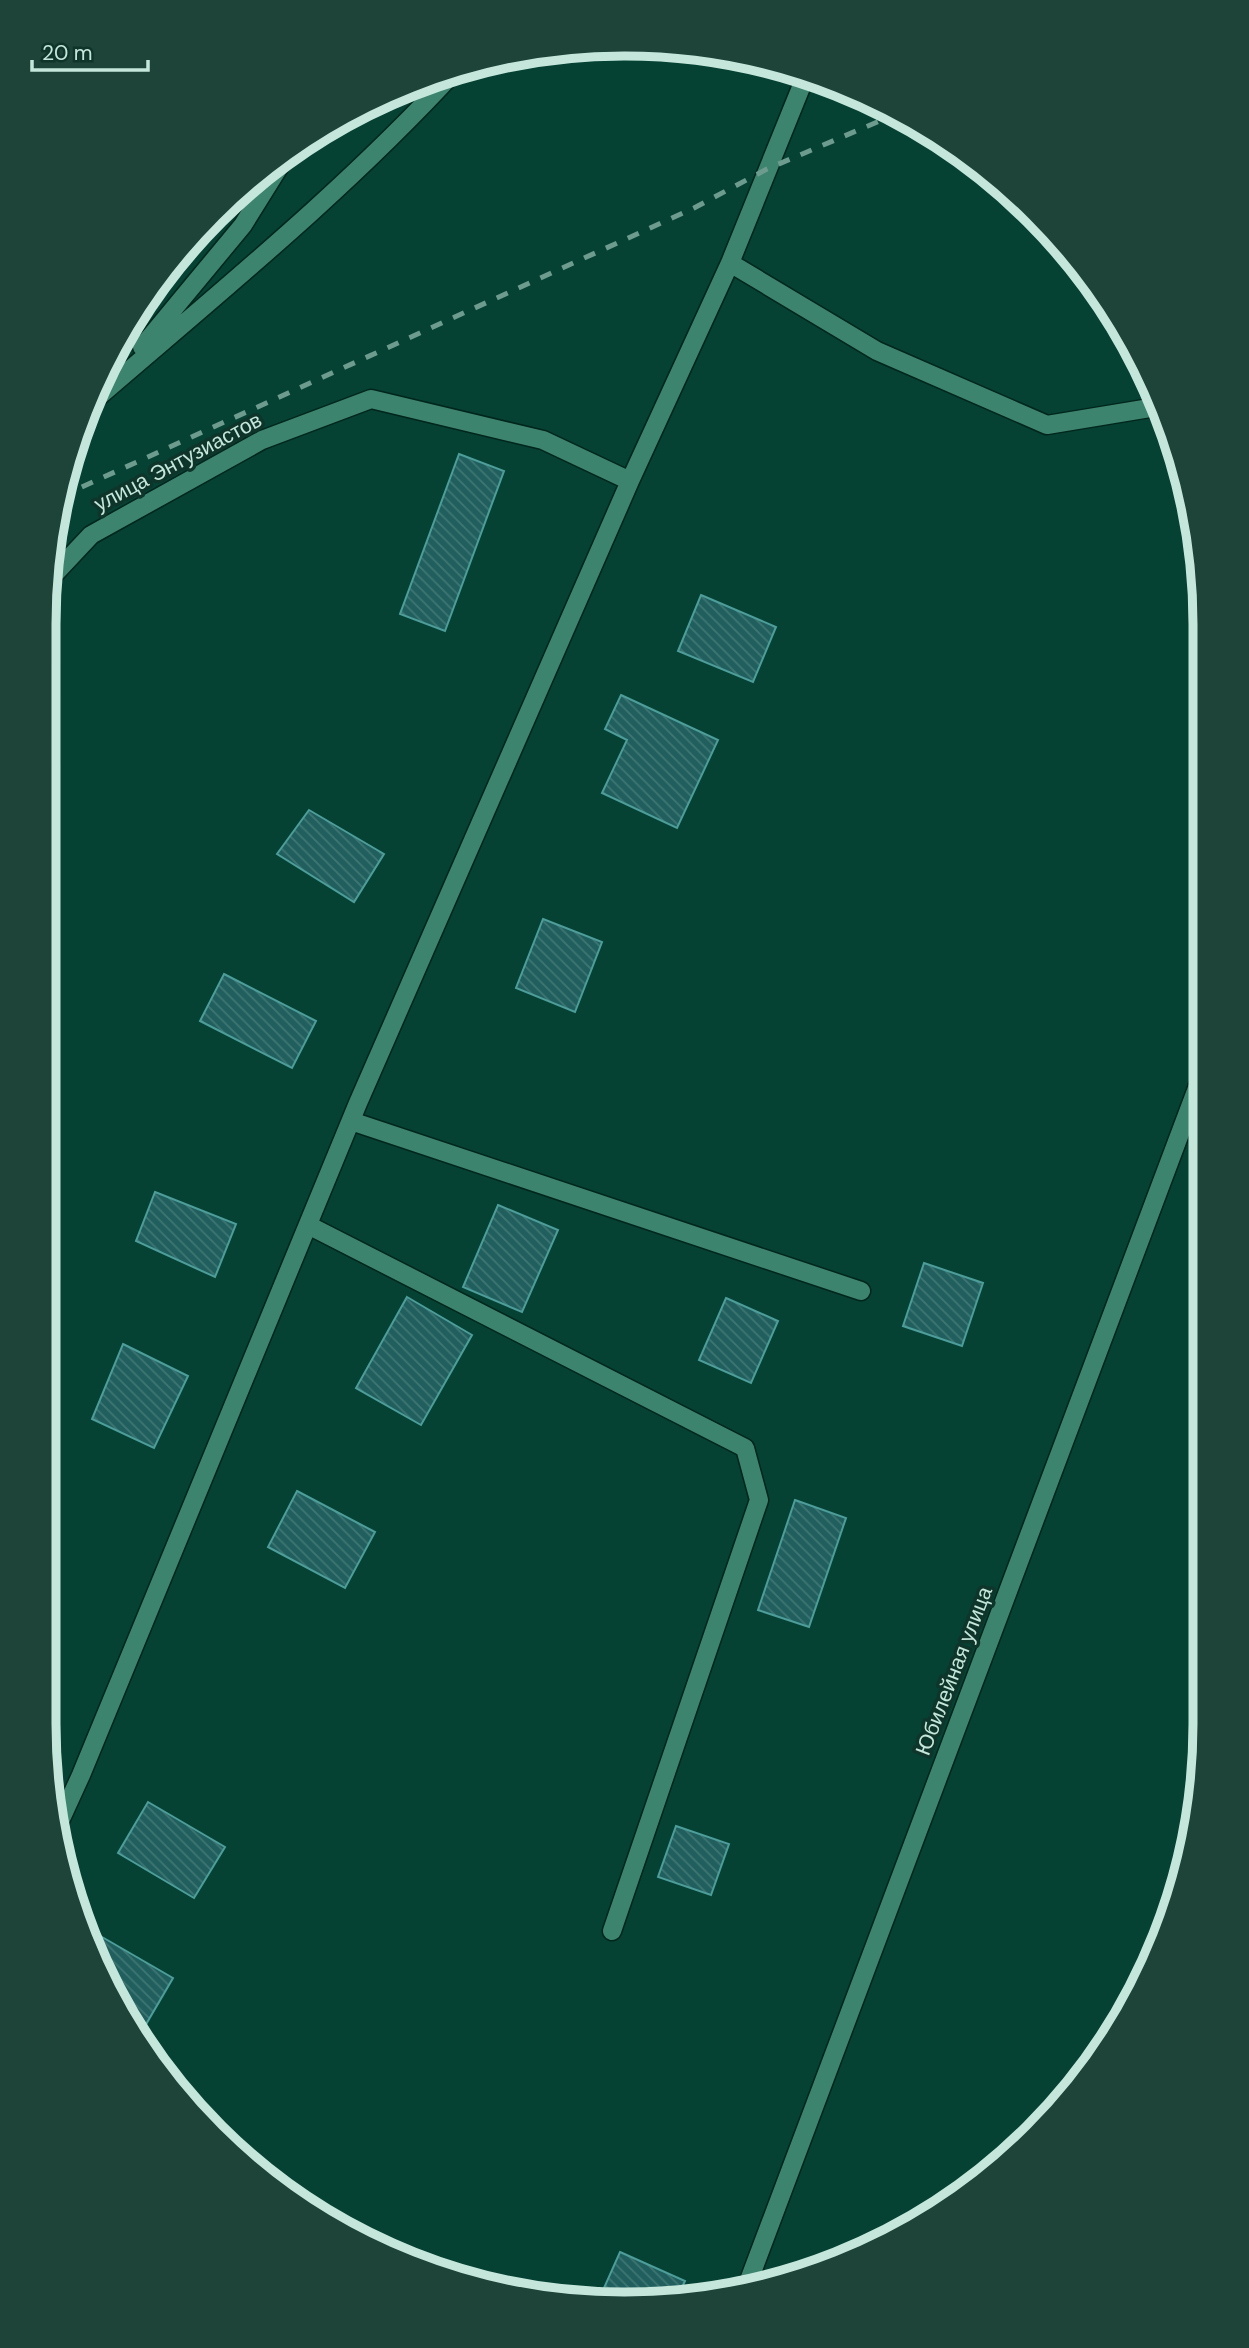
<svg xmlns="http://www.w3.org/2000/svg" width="1249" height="2348" viewBox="0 0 1249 2348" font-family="'DM Sans',sans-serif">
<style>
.building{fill:url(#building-back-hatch);stroke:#4d9d9a;stroke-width:2}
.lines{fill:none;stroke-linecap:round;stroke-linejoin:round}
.minor-casing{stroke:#00261c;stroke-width:21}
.minor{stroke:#3d846f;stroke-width:18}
.rail{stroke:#6d9b8e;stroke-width:5;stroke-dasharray:12 12;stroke-linecap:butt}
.labels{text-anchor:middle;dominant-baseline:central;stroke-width:7;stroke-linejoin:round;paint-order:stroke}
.street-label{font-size:21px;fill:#c5e7db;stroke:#0f352b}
.rim{fill:none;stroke:#c5e7db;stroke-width:9}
</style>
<defs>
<pattern id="building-back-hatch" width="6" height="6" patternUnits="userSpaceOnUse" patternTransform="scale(1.75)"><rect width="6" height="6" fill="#205f5d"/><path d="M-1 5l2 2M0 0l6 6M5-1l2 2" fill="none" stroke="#3f7674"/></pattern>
</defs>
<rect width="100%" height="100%" fill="#054234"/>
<path class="building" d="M459,454L504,471L445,631L400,614Z
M701,595L776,627L753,682L678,651Z
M621,695L718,740L677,828L602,793L627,740L605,729Z
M309,810L384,854L354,902L277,854Z
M543,919L602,942L575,1012L516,988Z
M224,974L316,1021L292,1068L200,1021Z
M155,1192L236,1224L215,1277L136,1241Z
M498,1205L558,1230L522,1312L463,1287Z
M924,1263L983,1283L962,1346L903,1326Z
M407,1297L472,1335L421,1425L356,1388Z
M726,1298L778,1321L751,1383L699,1360Z
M123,1344L188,1376L154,1448L92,1419Z
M297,1491L375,1532L345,1588L268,1547Z
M795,1500L846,1518L809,1627L758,1610Z
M44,1630L52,1633L44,1650Z
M148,1802L225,1847L194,1898L118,1853Z
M676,1826L729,1844L711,1895L658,1877Z
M83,1926L173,1978L145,2026L132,2018Z
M620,2252L685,2281L676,2300L663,2303L600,2297Z"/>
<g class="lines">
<g class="minor-casing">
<path id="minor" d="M730,263L877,351L1047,425L1162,406
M142,347L243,225L286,156
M90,404C215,296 344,192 456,70
M45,584L91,535L262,440L371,399L543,440L630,481
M351,1121L861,1291
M308,1225L745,1448L759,1500L612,1931
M60,1821L81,1775L358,1103L630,481L730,263L806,75
M748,2283L1202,1075"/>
</g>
<use href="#minor" class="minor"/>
<path class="rail" d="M60,497L694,208L767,169L896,114"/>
</g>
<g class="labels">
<g class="street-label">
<text transform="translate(178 462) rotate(-28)">улица Энтузиастов</text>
<text transform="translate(954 1671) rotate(-69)">Юбилейная улица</text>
</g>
</g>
<path d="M0 0H1249V2348H0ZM624 56H625A568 568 0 0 1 1193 624V1724A568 568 0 0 1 625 2292H624A568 568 0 0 1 56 1724V624A568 568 0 0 1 624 56Z" fill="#1e4339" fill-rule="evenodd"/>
<path class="rim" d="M624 56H625A568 568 0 0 1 1193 624V1724A568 568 0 0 1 625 2292H624A568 568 0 0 1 56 1724V624A568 568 0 0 1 624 56Z"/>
<path d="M32 60v10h116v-10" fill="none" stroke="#c5e7db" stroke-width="3.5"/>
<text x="42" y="60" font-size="21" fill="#c5e7db" stroke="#0f352b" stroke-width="5" paint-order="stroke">20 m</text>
</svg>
